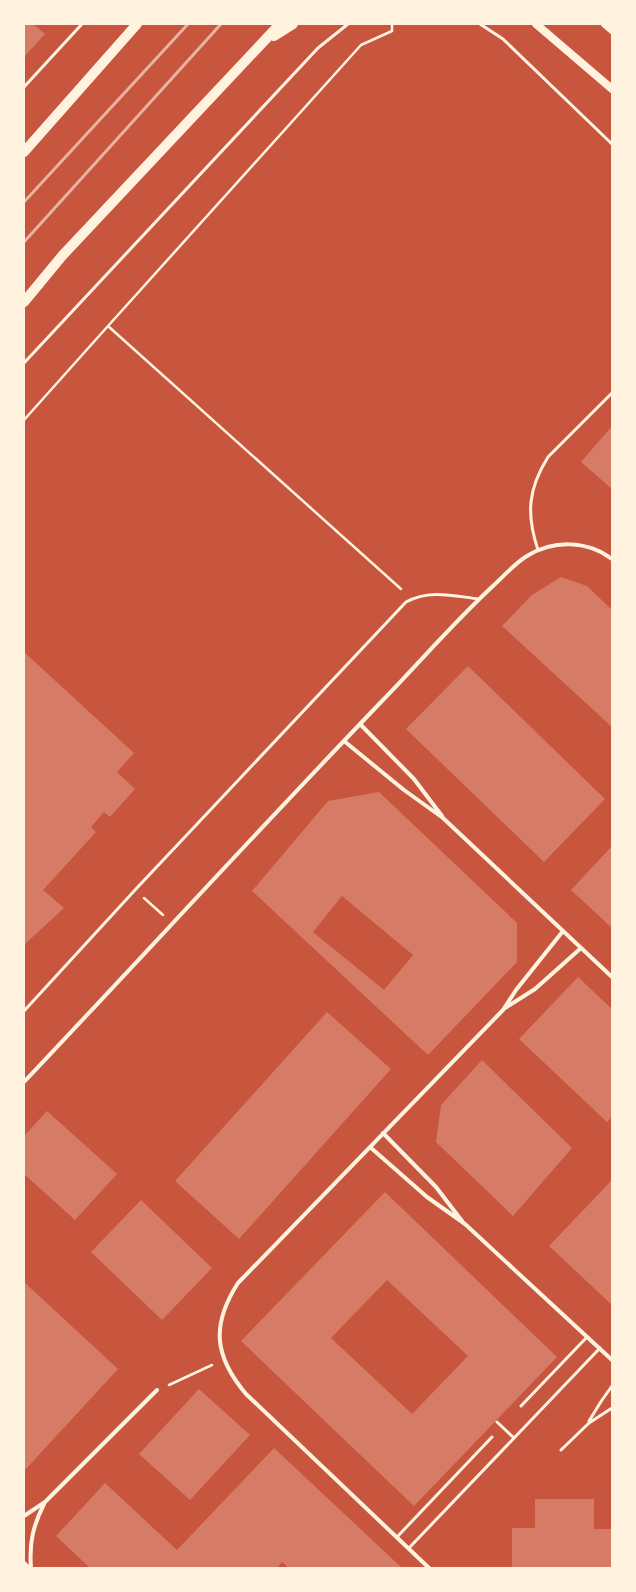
<svg xmlns="http://www.w3.org/2000/svg" width="636" height="1592" viewBox="0 0 636 1592" font-family="Commissioner,sans-serif">
<style>
.building{fill:#d67c66;fill-rule:evenodd}
.lines{fill:none;stroke-linecap:round;stroke-linejoin:round}
.path{stroke:#fff3e0;stroke-width:2.5}
.service{stroke:#fff3e0;stroke-width:3}
.minor{stroke:#fff3e0;stroke-width:4}
.tertiary{stroke:#fff3e0;stroke-width:7}
.secondary{stroke:#fff3e0;stroke-width:8}
.primary{stroke:#fff3e0;stroke-width:10}
.rail{stroke:#e9b49f;stroke-width:3}
</style>
<rect width="100%" height="100%" fill="#c8553d"/>
<path class="building" d="M24,24H33L45,34L24,57Z
M612,426V489L581,462Z
M561,577L587,586L612,610V727L502,626L532,595Z
M24,652L134,753L117,772L135,789L110,817L104,812L91,827L96,832L43,890L64,908L24,945Z
M468,666L605,799L544,862L406,729Z
M379,792L517,923V962L428,1055L252,891L328,801ZM342,896L413,955L384,990L313,932Z
M612,846V928L571,890Z
M578,977L612,1009V1117L607,1122L519,1039Z
M327,1012L391,1069L239,1239L175,1181Z
M482,1060L572,1148L513,1216L436,1142L441,1105Z
M47,1111L117,1174L75,1220L24,1174V1136Z
M612,1180V1305L549,1246Z
M385,1192L557,1357L414,1506L241,1341ZM387,1280L468,1356L412,1414L331,1338Z
M141,1200L212,1268L162,1320L91,1252Z
M24,1282L118,1369L24,1471Z
M199,1389L250,1435L190,1500L139,1454Z
M274,1448L402,1568H289L282,1562L277,1568H90L56,1536L105,1483L177,1550Z
M535,1499H594V1529H612V1568H512V1528H535Z"/>
<g class="lines">
<path class="path" d="M392,24V31L361,45L108,326L401,589
M24,420L108,326
M144,898L163,915
M169,1385L212,1365"/>
<path class="service" d="M480,24L503,39L612,144
M24,87L82,24
M24,363L318,48L348,24
M538,550C526,514 528,489 548,457L612,393
M24,1011L135,890L406,602C430,589 453,596 479,599
M521,1406L587,1337
M589,1421L602,1400L612,1386
M497,1422L514,1438
M561,1450L589,1423L612,1408
M397,1537L492,1437
M409,1548L600,1348"/>
<path class="minor" d="M360,724L414,779L442,816
M344,741L404,790L443,818L612,977
M505,1008L535,989L581,948
M24,1082C144,955 261,827 382,701C419,663 454,622 493,586C504,576 515,563 527,556C553,540 587,540 612,559
M383,1133L436,1187L462,1221
M370,1147L427,1197L465,1224L612,1360
M24,1516L45,1502L157,1390
M31,1568C29,1543 33,1526 44,1504
M429,1568L246,1394C214,1356 211,1325 238,1283L503,1010L516,990L563,931"/>
<path class="tertiary" d="M24,1565L27,1568"/>
<path class="secondary" d="M536,24L612,89
M605,24L612,30"/>
<path class="primary" d="M274,36L293,24
M24,152L137,24
M24,302L62,256L280,24"/>
<path class="rail" d="M24,202L188,24
M24,242L221,24"/>
</g>
<rect width="636" height="1592" fill="none" stroke="#fff3e0" stroke-width="50"/>
</svg>
